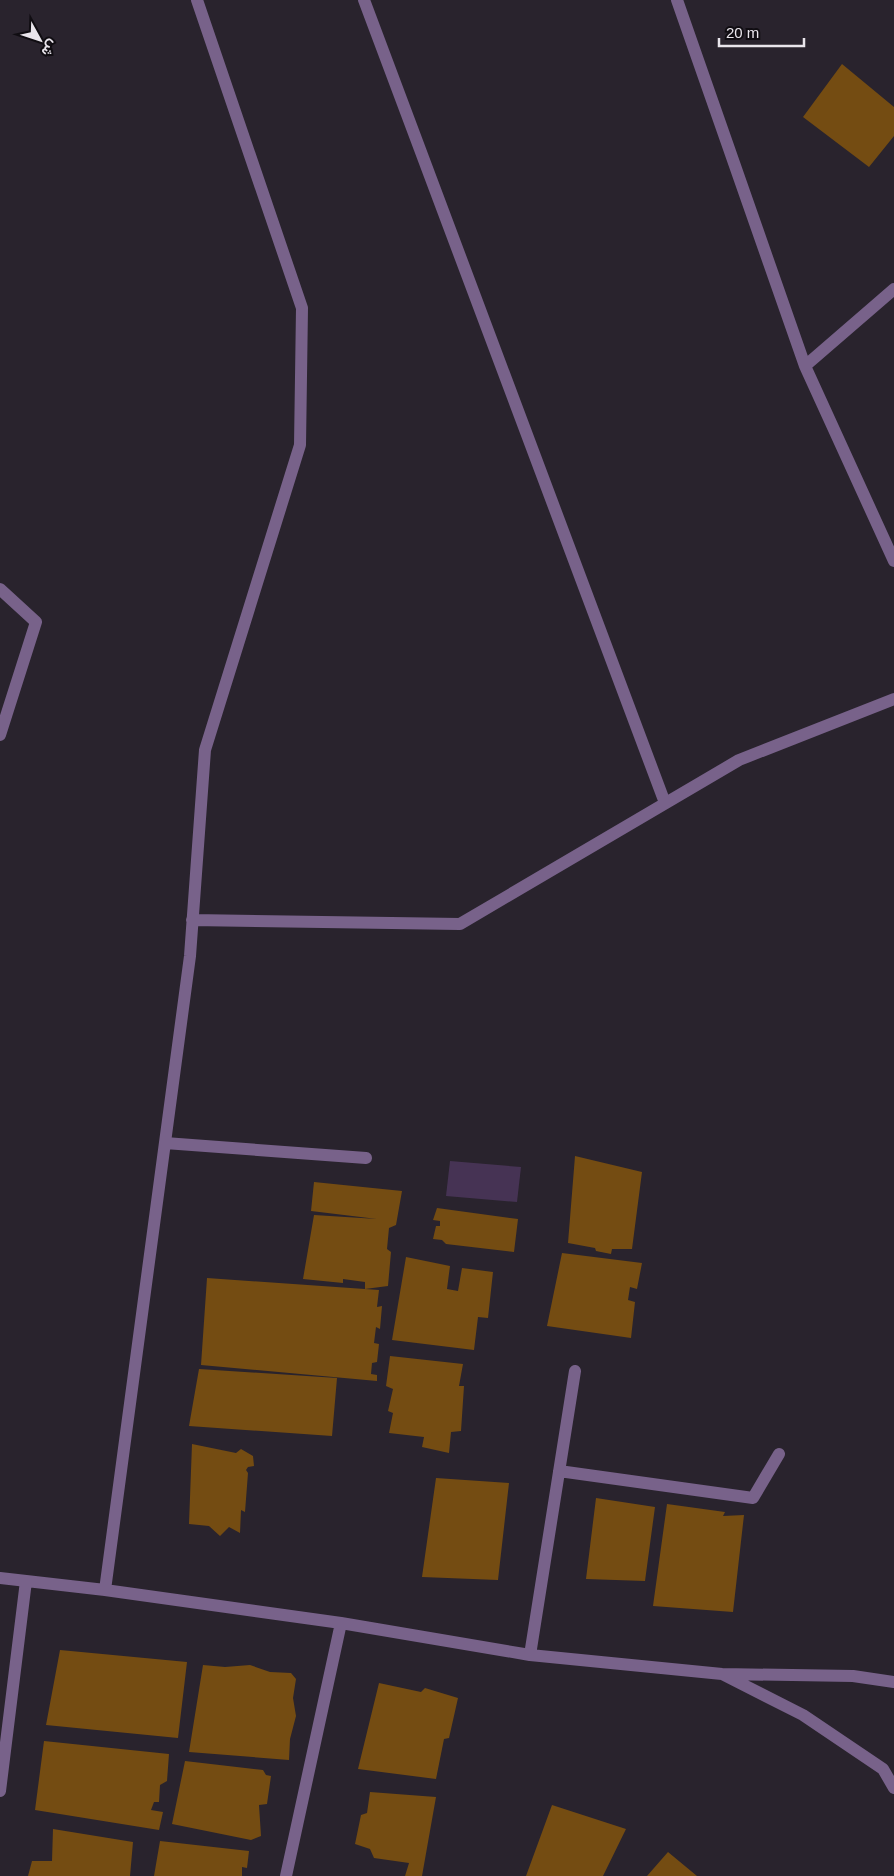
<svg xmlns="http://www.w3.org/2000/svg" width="894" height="1876" viewBox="0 0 894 1876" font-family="Arial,Vazirmatn,sans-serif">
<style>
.green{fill:#463354}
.building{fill:#744c12}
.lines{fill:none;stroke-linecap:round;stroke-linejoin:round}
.minor{stroke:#78628a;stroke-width:12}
</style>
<rect width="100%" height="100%" fill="#29232d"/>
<path class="green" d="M450,1161L521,1167L517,1202L446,1196Z"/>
<path class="building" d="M842,64L894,107V136L869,167L803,117Z
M575,1156L642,1172L632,1249H612L611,1254L596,1251L595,1248L568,1243Z
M314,1182L402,1191L396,1225L389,1228L387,1249L391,1252L388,1286L365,1289V1282L343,1279V1283L303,1279L314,1215L377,1219L311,1211Z
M437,1208L518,1219L514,1252L446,1244L442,1240L433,1239L436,1226H440V1221L433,1220Z
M562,1253L642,1263L637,1289L630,1287L628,1300L635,1302L631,1338L547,1326Z
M406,1257L450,1266L447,1289L458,1291L462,1268L493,1272L488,1318L478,1317L474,1350L392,1340Z
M207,1278L379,1290L377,1307L382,1306L380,1329L376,1327L374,1343L379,1344L377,1362L372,1363L371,1374L377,1375V1381L201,1365Z
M390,1356L463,1364L459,1386H464L461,1431L451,1432L449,1453L422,1447L424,1437L389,1433L393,1413L388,1411L393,1389L386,1386Z
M199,1369L337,1378L332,1436L189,1426Z
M192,1444L236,1453L241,1449L253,1456L254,1466L248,1467L246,1470L248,1473L245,1512L241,1510L240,1533L229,1527L220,1536L209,1526L189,1524Z
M436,1478L509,1483L498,1580L422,1577Z
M596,1498L655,1507L645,1581L586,1579Z
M667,1504L725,1512L723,1516L744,1515L733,1612L653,1606Z
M60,1650L187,1662L178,1738L46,1725Z
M203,1665L225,1667L250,1665L270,1672L291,1673L296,1679L293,1698L296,1716L290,1739L289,1760L189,1752Z
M379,1683L421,1692L425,1688L458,1698L449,1738L444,1739L436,1779L358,1769Z
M44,1741L169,1754L167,1781L160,1785L159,1802H154L151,1810L163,1812L159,1830L35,1810Z
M185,1761L263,1770L266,1775L271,1776L267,1804L259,1805L261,1836L251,1840L172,1824Z
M370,1792L436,1797L422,1876H405L409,1863L374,1858L370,1849L355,1844L361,1815L367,1813Z
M552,1805L626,1829L603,1876H526Z
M53,1829L133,1842L130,1876H28L32,1861H52Z
M160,1841L249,1851L247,1868L242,1867V1876H154Z
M668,1852L697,1876H647Z"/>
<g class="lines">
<path class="minor" d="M364,0L665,803
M677,0L805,366
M894,289L805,366L894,561
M0,589L36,622L0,735
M192,920L460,924L739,760L894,699
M165,1143L366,1158
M559,1471L753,1498L779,1454
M0,1578L105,1590L341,1623L530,1655L722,1674L853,1676L894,1682
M105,1590L190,956L205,750L300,445L302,308L197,0
M530,1655L575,1371
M724,1675L803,1715L883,1769L894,1788
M0,1791L26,1581
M286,1876L341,1623"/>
</g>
<g transform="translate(40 40) rotate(130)" stroke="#100d12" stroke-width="4" paint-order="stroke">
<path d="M0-4L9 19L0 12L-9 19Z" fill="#e9e5ec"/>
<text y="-8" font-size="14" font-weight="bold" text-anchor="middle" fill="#e9e5ec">ش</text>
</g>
<path d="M719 38v8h85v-8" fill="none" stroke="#e9e5ec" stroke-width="2.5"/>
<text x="726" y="38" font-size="15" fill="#e9e5ec" stroke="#100d12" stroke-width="4" paint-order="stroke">20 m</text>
</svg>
